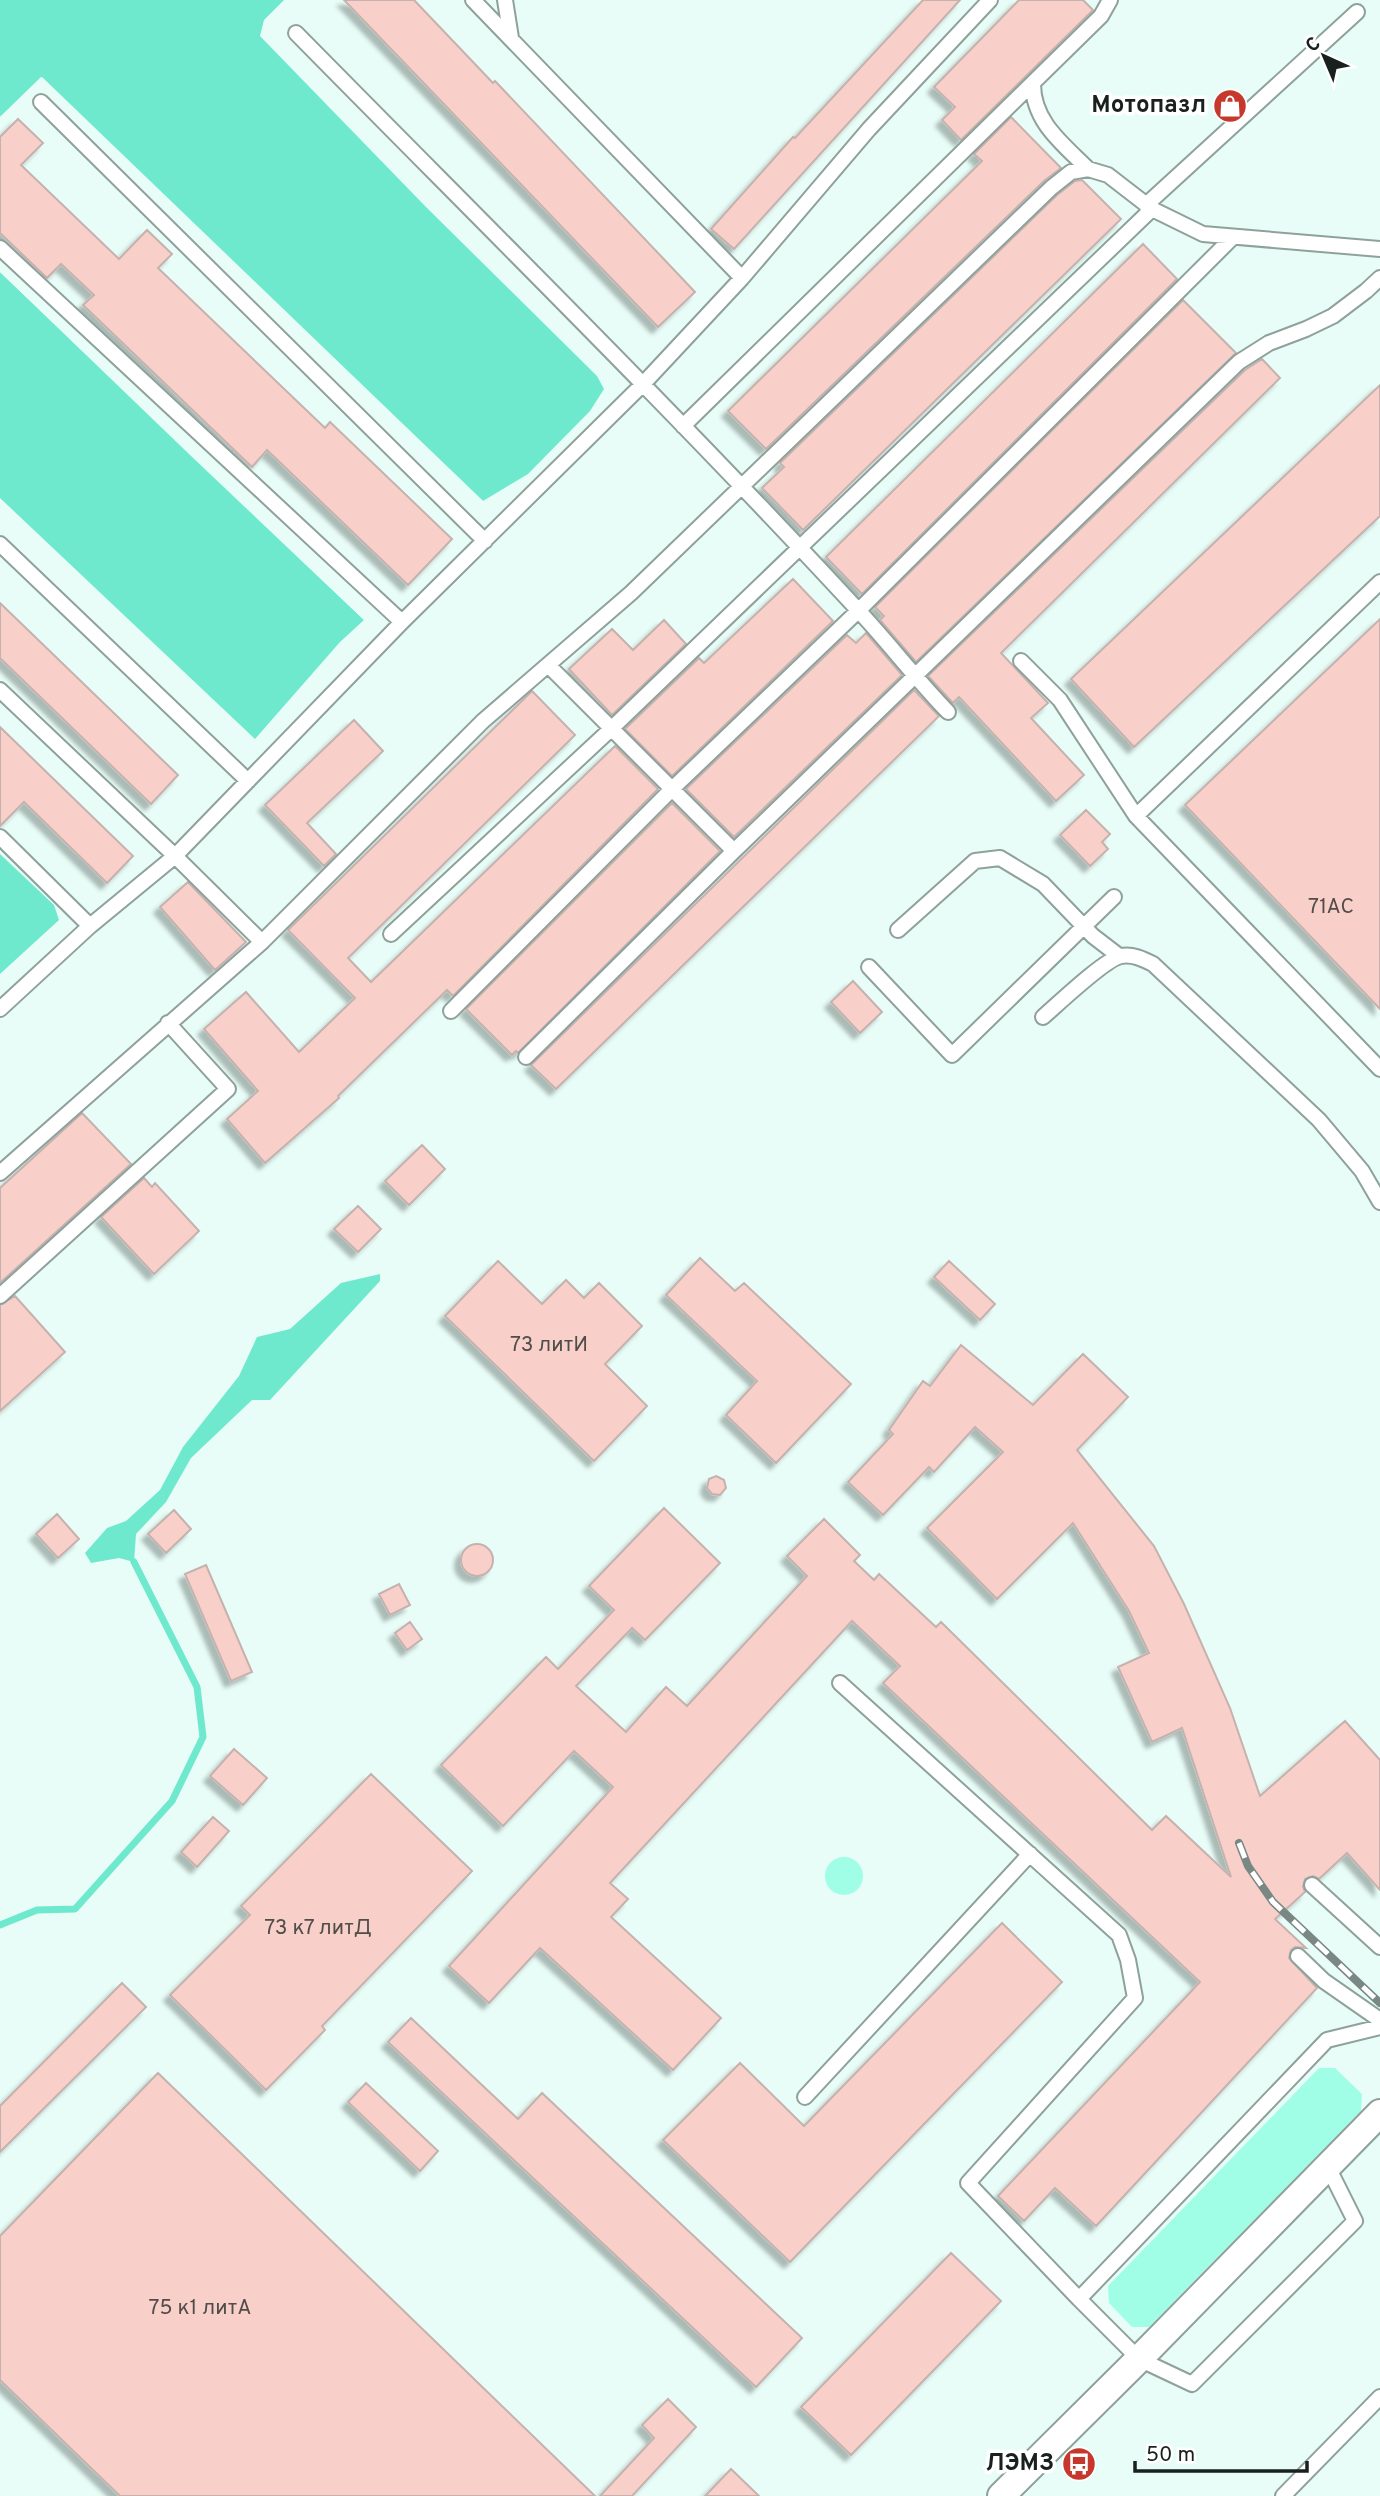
<svg xmlns="http://www.w3.org/2000/svg" width="1380" height="2496" viewBox="0 0 1380 2496" font-family="Overpass,sans-serif">
<style>
.green{fill:#a0fee7}
.water{fill:#6fe9ce}
.pier{fill:#e8fdf7}
.lines{fill:none;stroke-linecap:round;stroke-linejoin:round}
.stream{stroke:#6fe9ce;stroke-width:7}
.building{fill:#f9d0c9;stroke:#c5b2ae;stroke-width:2;filter:url(#shadow)}
.service-casing{stroke:#8ea19b;stroke-width:18}
.minor-casing{stroke:#8ea19b;stroke-width:30}
.service{stroke:#fff;stroke-width:14}
.minor{stroke:#fff;stroke-width:26}
.rail-casing{stroke:#7a8884;stroke-width:8}
.rail{stroke:#fff;stroke-width:5;stroke-dasharray:16;stroke-linecap:butt}
.labels{text-anchor:middle;dominant-baseline:central;stroke-width:7;stroke-linejoin:round;paint-order:stroke}
.number-label{font-size:21px;fill:#514d4a}
.poi-label{font-size:24px;font-weight:bold;fill:#19211f;stroke:#fff;text-anchor:end}
</style>
<defs>
<filter id="shadow"><feDropShadow dx="-6" dy="6" stdDeviation="2" flood-color="#0004"/></filter>
</defs>
<rect width="100%" height="100%" fill="#e8fdf7"/>
<path class="green" d="M825 1876a19 19 0 1 1 38 0a19 19 0 1 1-38 0Z
M1319,2068H1335L1362,2094L1361,2111L1149,2327H1132L1109,2303L1108,2286Z"/>
<path class="water" d="M0,0H284L264,20L260,36L426,207L597,376L604,389L590,411L528,474L483,501L42,77L0,117Z
M0,272L364,620L340,642L255,739L0,498Z
M0,854L54,905L59,920L0,974Z
M380,1274V1281L270,1400H252L191,1458L166,1502L136,1534L134,1562L119,1558L91,1563L85,1553L107,1528L126,1521L160,1490L183,1447L239,1376L257,1337L290,1329L341,1283Z"/>
<path class="pier" d="M41,77L98,133L483,501L480,504L41,82L0,121V117Z
M0,269L2,270L367,617L364,620L190,455L0,272Z"/>
<g class="lines">
<path class="stream" d="M0,1925L37,1910L75,1909L172,1801L203,1737L197,1687L134,1562"/>
</g>
<path class="building" d="M344,0H414L493,83L495,81L695,292L658,327Z
M923,0H960L734,249L711,229L793,137L795,138Z
M1019,0H1083L1093,10L961,140L942,120L955,107L934,87Z
M1011,117L1061,168L1044,181L766,449L728,411L982,161L974,154Z
M18,119L43,143L21,165L119,259L147,230L172,254L158,268L325,428L330,422L452,539L408,585L267,450L252,467L83,305L94,295L61,264L47,278L0,233V137Z
M1082,180L1121,219L803,530L762,488L784,467L780,463L1057,195L1075,181Z
M1143,244L1177,279L862,594L826,557Z
M1183,300L1236,353L916,662L880,620L884,616L875,607Z
M1262,359L1280,378L1001,653L1048,703L1031,718L1084,775L1056,801L959,697L953,703L928,676L1245,370Z
M1380,385V516L1134,747L1071,679Z
M793,579L833,621L672,776L625,729L699,658L704,663Z
M0,603L178,775L151,804L0,658Z
M1380,619V1009L1185,805Z
M664,620L686,644L612,715L569,669L612,629L633,650Z
M866,633L902,675L734,837L686,789L847,635L856,643Z
M914,690L939,716L556,1089L531,1065Z
M532,691L575,735L348,958L371,982L615,746L658,789L453,996L447,990L338,1096L339,1098L265,1163L227,1119L258,1091L204,1029L246,992L299,1052L355,998L288,930Z
M354,720L383,751L307,823L336,854L324,866L265,805Z
M0,727L133,856L107,883L24,802L0,826Z
M672,803L720,851L518,1053L516,1051L512,1055L466,1009Z
M1086,810L1110,834L1102,842L1108,849L1090,866L1060,835Z
M188,882L246,942L215,970L160,907Z
M853,981L882,1012L860,1033L831,1002Z
M82,1113L131,1164L0,1283V1188Z
M422,1145L445,1169L409,1205L385,1181Z
M144,1178L152,1187L155,1183L199,1231L154,1274L101,1217Z
M358,1206L381,1229L358,1252L334,1229Z
M700,1258L735,1291L744,1283L851,1384L776,1463L726,1415L757,1381L666,1295Z
M498,1261L542,1304L566,1280L584,1298L599,1283L642,1326L605,1364L647,1406L594,1461L445,1316Z
M949,1261L995,1304L980,1320L934,1277Z
M15,1296L65,1352L0,1411V1305Z
M961,1345L1033,1405L1083,1354L1128,1397L1077,1450L1154,1546L1184,1604L1230,1708L1260,1796L1345,1721L1380,1760V1890L1347,1853L1319,1879L1313,1876L1305,1879L1303,1887L1305,1892L1275,1919L1306,1948L1295,1947L1291,1950L1289,1958L1317,1988L1096,2226L1055,2188L1024,2221L998,2196L1200,1982L883,1683L900,1666L852,1621L610,1883L628,1899L611,1917L721,2018L673,2070L540,1948L489,2003L449,1966L613,1787L574,1751L503,1826L441,1765L546,1657L558,1669L614,1610L589,1586L664,1508L720,1563L645,1640L632,1628L576,1686L626,1732L666,1687L687,1706L807,1576L787,1556L824,1519L860,1555L854,1561L874,1580L879,1574L936,1627L941,1622L1152,1830L1166,1816L1231,1877L1182,1728L1152,1742L1118,1667L1149,1653L1129,1611L1073,1523L997,1599L927,1528L1003,1452L975,1427L934,1472L929,1467L883,1515L848,1482L893,1434L889,1430L923,1381L930,1386Z
M716,1476L724,1480L726,1488L720,1495L712,1494L707,1488L709,1479Z
M174,1510L191,1529L166,1553L148,1534Z
M57,1514L79,1539L58,1558L36,1534Z
M461 1560a16 16 0 1 1 32 0a16 16 0 1 1-32 0Z
M206,1565L252,1672L231,1681L185,1574Z
M399,1584L410,1605L390,1615L379,1594Z
M410,1622L422,1639L407,1650L395,1633Z
M234,1749L267,1778L243,1805L210,1776Z
M371,1774L472,1871L322,2026L325,2030L266,2090L170,1995L250,1915L241,1906Z
M213,1817L229,1831L197,1867L181,1852Z
M1002,1923L1062,1982L790,2262L663,2140L740,2063L804,2126Z
M122,1983L146,2007L0,2152V2106Z
M411,2018L518,2119L542,2093L802,2338L756,2387L388,2042Z
M158,2073L595,2496H120L0,2380V2236Z
M366,2083L438,2151L420,2171L348,2102Z
M951,2253L1001,2301L851,2455L801,2407Z
M668,2399L696,2427L632,2496H600L654,2438L642,2425Z
M731,2469L759,2496H705Z"/>
<g class="lines">
<g class="service-casing">
<path id="service" d="M473,0L742,278
M505,0L511,38
M296,33C484,224 675,412 857,609C888,642 916,679 948,712
M1033,84C1033,122 1063,144 1088,169
M41,102L485,541
M1146,205L1357,12
M0,248L402,622
M683,426L1101,16L1110,0
M0,544L248,781
M1021,661L1060,700L1136,816L1380,1069
M549,666L734,851
M0,690L175,856L262,942
M1136,816L1380,582
M0,837L90,926
M898,930L975,861L1000,858L1043,884L1093,936L1119,956
M391,934L612,728L1152,209
M869,967L952,1055L1114,897
M0,1009L90,926L175,856L402,622L643,384L742,278L869,129L990,0
M451,1011L672,789L859,610L1233,237
M1043,1017C1058,1004 1105,959 1121,956C1133,954 1143,959 1153,964L1319,1120L1362,1171L1380,1202
M526,1057L734,851L1239,362L1269,343L1306,329L1333,316L1366,291L1380,278
M0,1173L262,942L483,721L631,593L1051,188L1071,172L1088,169L1108,175L1152,209L1203,234L1380,249
M0,1296L228,1089L168,1023
M840,1683L1119,1935L1128,1960L1135,1998L968,2183L1079,2299
M1312,1885L1380,1947
M1298,1956L1324,1981L1380,2020
M805,2097L1030,1854
M1328,2167L1355,2221L1192,2384L1139,2359L1079,2299L1327,2040L1380,2027
M1283,2496L1380,2397"/>
</g>
<g class="minor-casing">
<path id="minor" d="M1001,2496L1139,2359L1380,2113"/>
</g>
<use href="#service" class="service"/>
<use href="#minor" class="minor"/>
<g class="rail-casing">
<path id="rail" d="M1239,1843L1248,1866L1273,1902L1380,2003"/>
</g>
<use href="#rail" class="rail"/>
</g>
<defs>
<g id="shop-disc" transform="scale(1.75)"><circle r="9.5" fill="#c5382b" stroke="#fff"/><path d="M-5-2.5h2.3a2.7 3.5 0 0 1 5.4 0H5L5.5 6h-11ZM-1.5-2.5h3a1.5 2.3 0 0 0-3 0Z" fill="#fff"/></g>
<g id="bus-disc" transform="scale(1.75)"><circle r="9.5" fill="#c5382b" stroke="#fff"/><path d="M-5-6H5V4H4V6H2V4H-2V6H-4V4H-5ZM-3.5-4V0h7V-4ZM-3.5 1.2v1.5H-2V1.2ZM2 1.2v1.5H3.5V1.2Z" fill="#fff"/></g>
</defs>
<g fill-rule="evenodd">
<use href="#shop-disc" x="1230" y="106"/>
<use href="#bus-disc" x="1079" y="2464"/>
</g>
<g class="labels">
<g class="number-label">
<text x="1331" y="907">71АС</text>
<text x="549" y="1345">73 литИ</text>
<text x="318" y="1928">73 к7 литД</text>
<text x="200" y="2308">75 к1 литА</text>
</g>
<g class="poi-label">
<text x="1206" y="106">Мотопазл</text>
<text x="1054" y="2464">ЛЭМЗ</text>
</g>
</g>
<g transform="translate(1324 56) rotate(316)" stroke="#ffffff" stroke-width="5" paint-order="stroke">
<path d="M0-5L12 26L0 18L-12 26Z" fill="#19211f"/>
<text y="-10" font-size="19" font-weight="bold" text-anchor="middle" fill="#19211f">С</text>
</g>
<path d="M1135 2461v10h172v-10" fill="none" stroke="#19211f" stroke-width="3.5"/>
<text x="1146" y="2461" font-size="21" fill="#19211f" stroke="#ffffff" stroke-width="5" paint-order="stroke">50 m</text>
</svg>
